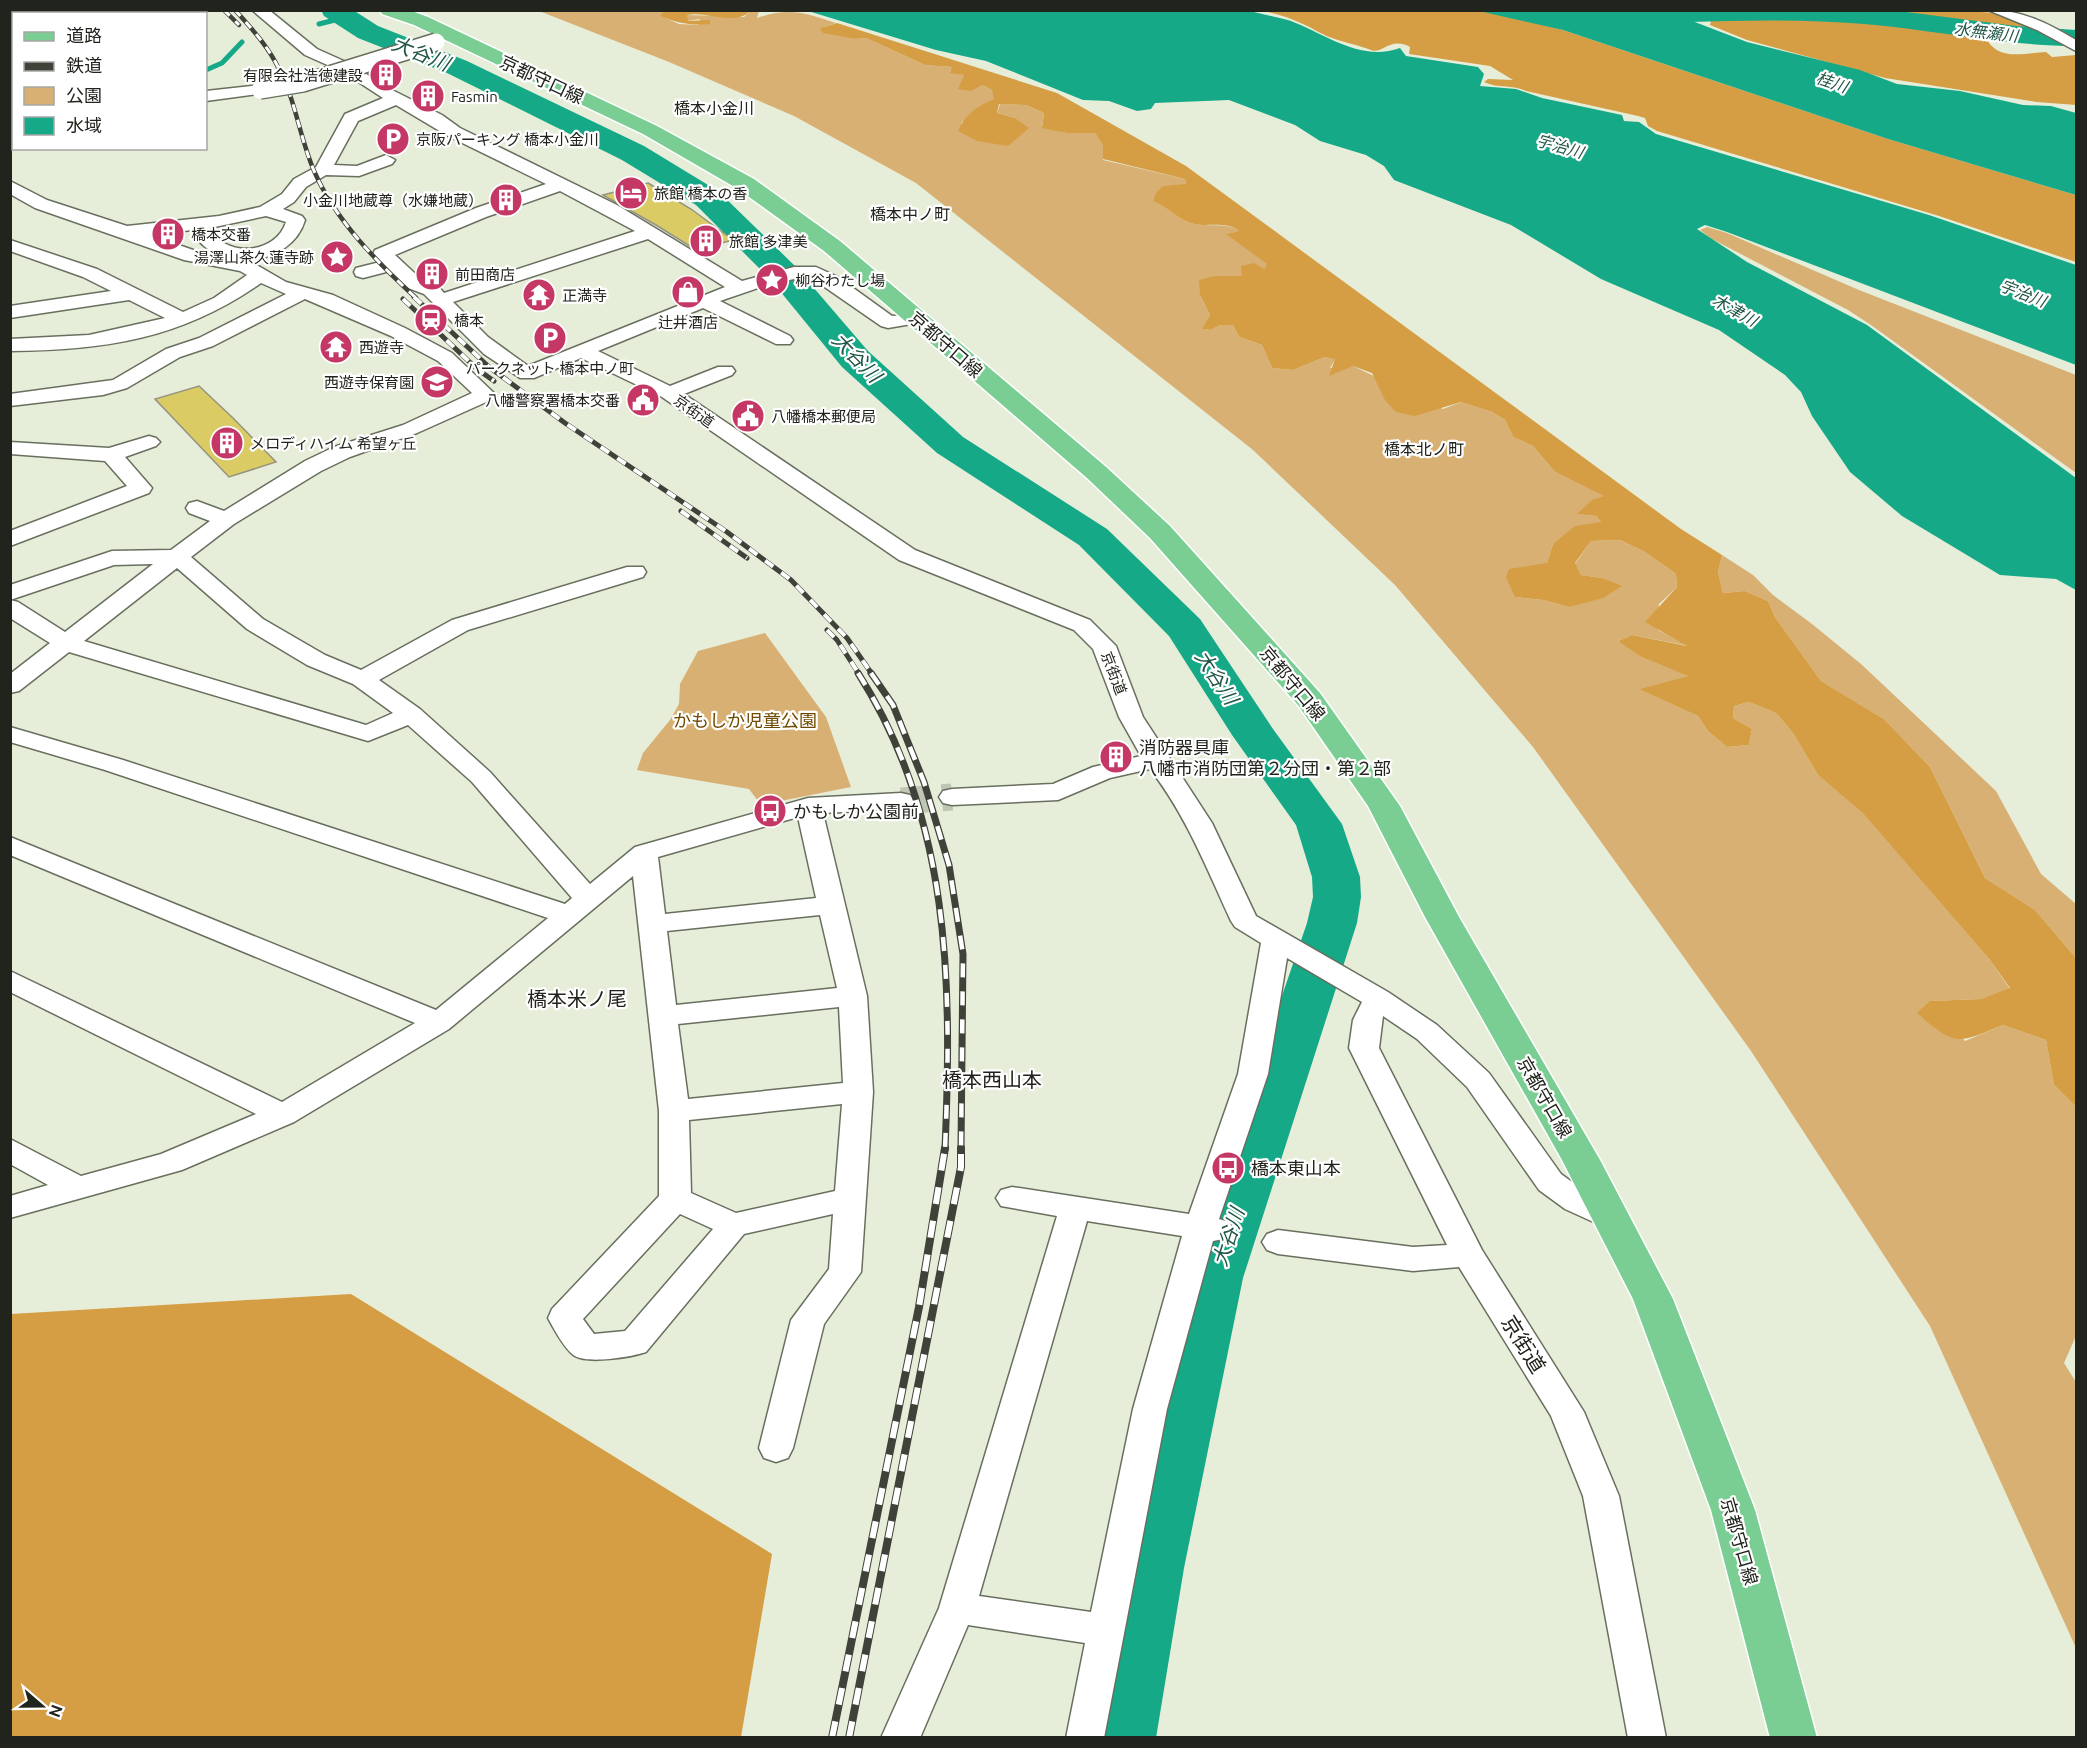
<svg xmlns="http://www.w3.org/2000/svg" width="2087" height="1748" viewBox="0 0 2087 1748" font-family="Ubuntu,'Noto Sans JP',sans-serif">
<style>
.built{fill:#d9e4c9}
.green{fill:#d9b073}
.forest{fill:#d59e44}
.water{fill:#15a988}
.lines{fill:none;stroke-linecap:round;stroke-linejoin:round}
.stream{stroke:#15a988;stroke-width:5}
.river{fill:#15a988;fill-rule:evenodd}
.building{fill:#dacb65;stroke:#969380;stroke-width:1.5}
.minor-tunnel{stroke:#bfc6b4;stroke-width:27;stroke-dasharray:27 14;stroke-linecap:butt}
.minor-casing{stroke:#696f5e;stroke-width:3}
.major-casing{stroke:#fff;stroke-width:3}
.minor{fill:#fff;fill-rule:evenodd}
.major{fill:#7ace93;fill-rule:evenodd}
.rail-far3-casing{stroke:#3e4238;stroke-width:4.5}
.rail-far2-casing{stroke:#3e4238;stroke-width:5}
.rail-far1-casing{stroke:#3e4238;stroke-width:7}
.rail-casing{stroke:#3e4238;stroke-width:8}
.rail-far3{stroke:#fff;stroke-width:3;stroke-dasharray:8;stroke-linecap:butt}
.rail-far2{stroke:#fff;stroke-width:4;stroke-dasharray:10;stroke-linecap:butt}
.rail-far1{stroke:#fff;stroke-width:4.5;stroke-dasharray:14;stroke-linecap:butt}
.rail{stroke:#fff;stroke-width:6;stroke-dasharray:17;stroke-linecap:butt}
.minor-bridge-casing{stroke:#696f5e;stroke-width:20;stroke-linecap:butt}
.minor-bridge{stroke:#fff;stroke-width:17}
.labels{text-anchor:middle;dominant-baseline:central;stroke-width:4.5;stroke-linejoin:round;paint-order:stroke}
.far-poi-label{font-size:15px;fill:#21241c;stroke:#fff;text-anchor:start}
.far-street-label{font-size:15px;fill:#21241c;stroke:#fff}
.far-water-label{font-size:16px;font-style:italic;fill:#215647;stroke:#fff}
.far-neighbourhood-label{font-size:16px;fill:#21241c;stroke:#fff}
.street-label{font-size:18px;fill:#21241c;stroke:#fff}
.park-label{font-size:18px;fill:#6f4b00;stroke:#fff}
.poi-label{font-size:18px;fill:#21241c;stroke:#fff;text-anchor:start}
.water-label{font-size:20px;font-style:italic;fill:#215647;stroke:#fff}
.neighbourhood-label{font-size:20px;fill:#21241c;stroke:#fff}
.near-street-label{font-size:21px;fill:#21241c;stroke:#fff}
</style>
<rect width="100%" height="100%" fill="#e6eeda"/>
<path class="built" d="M11,10H113V11L109,14H14L13,62L11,61Z"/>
<path class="green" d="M539,11H665L661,16L679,24L698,25L700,19L687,21V15L744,17L749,12L742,11H759L757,18C790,7 804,13 836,23L820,28L856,39L866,38L925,65L953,67L950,72L964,75L959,89L982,85L992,90L995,99L962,122L959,131L1015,118L997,113L1000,104L1026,105L1044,113L1042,127L1066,133H1095L1103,146V160L1185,179L1186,184L1154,201C1169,207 1177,220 1194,224C1210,227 1225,222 1240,231L1227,234L1268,264L1264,269L1242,276H1214L1200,295L1210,315L1203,329L1211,330L1220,325H1233L1239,337L1262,345L1272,368L1293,370L1325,357L1336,358L1330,368L1353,366L1443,409L1461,402L1492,412L1505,420L1513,437L1533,446L1555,472L1605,496L1578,514L1596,516L1601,522L1553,544L1547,563L1515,597L1543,600L1569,607L1602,578L1581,575L1575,564L1591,541L1620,540L1645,552L1676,574L1677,587L1659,604L1658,630L1689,646L1632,635L1618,641L1689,676L1640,689L1698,716L1708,731L1727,747L1749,745L1752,729L1733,718L1734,706L1749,702L1776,713L1793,733L1818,775L1863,812L1990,960L2010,989L1981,999L1930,1001L1965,1041L2003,1025L2046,1040L2054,1085L2076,1107V1336L2064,1363L2076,1382V1648L1930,1326L1751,1051L1533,747L1395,585L1253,450L916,183L794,116L669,62Z
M1707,227L1727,233L1859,290L2076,375V473L1871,325L1848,310L1712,239L1700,230Z
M1722,555L1753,575L1773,595L1812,624L1861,664L1996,791L2041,874L2076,904V958L2035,910L1985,878L1930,767L1884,719L1821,681L1775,617L1768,601L1745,591L1723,593L1718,572Z
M765,633L826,717L851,787L761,805L749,789L637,770L643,753L670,720L679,704L680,684L698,651Z"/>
<path class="forest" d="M665,10H742L749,12C734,26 706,11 687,15L688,21L710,20V24C691,26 678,23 660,16Z
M1948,10L1997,13L2033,29C1977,31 1920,21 1865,11Z
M1263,11H1479L1509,16L1563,30L1888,139L2076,195V262L1939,216L1657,131L1648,126L1645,118L1638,116L1526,91C1513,84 1498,89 1484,82L1488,79L1513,80L1490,66L1409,54L1410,47C1390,36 1382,55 1371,50C1358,45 1346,43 1332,38C1322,35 1313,28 1303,24C1290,18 1277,14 1263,11Z
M1788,17L1852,20L1985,36C1997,62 2023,53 2046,52L2052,57L2076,55V105L2037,102L1885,78L1747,40L1710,25L1711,21Z
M837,23L1057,93L1186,166L1681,529L1722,555L1718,572L1723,593L1745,591L1768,601L1775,617L1821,681L1884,719L1930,767L1985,878L2035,910L2076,958V1107L2054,1085L2046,1040L2003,1025C1957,1044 1956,1047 1917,1013L1930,1001L1981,999L2010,988L1990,960L1863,813L1818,775L1793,733L1776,713L1749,702L1734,706L1733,718L1752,729L1749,745L1727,747L1708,731L1698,716L1639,689L1688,676L1640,656L1618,641L1632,635L1687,646L1645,622L1677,587L1676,574L1645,552L1620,540L1591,541L1575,563L1581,575L1602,578L1622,586L1603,598L1569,607L1543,600L1515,597L1506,577L1509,569L1547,563L1553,544L1575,526L1601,522L1596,516L1577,514L1592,500L1604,496L1555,472L1533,446L1513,437L1505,420L1492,412L1461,402L1415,416L1396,412L1385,400L1372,373L1353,366L1329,376L1335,359L1325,357L1293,370L1272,368L1262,345L1239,337L1233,325H1220L1211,330L1202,329L1210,315L1200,295L1199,280L1214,276H1242L1241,266L1254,263L1264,269L1267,264L1226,234L1239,231C1226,221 1209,227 1194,224C1177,220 1169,207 1153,201L1156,193L1163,186L1186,184L1185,179L1103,159V146L1095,133H1066L1042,128L1044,113L1026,105L999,104L997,113L1015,118L1029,128L1008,146L977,141L958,131C965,114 978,106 994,99L992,90L982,85L971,91L958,89L964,75L950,73L952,67L925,65L866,38L856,39L823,33L820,28Z
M351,1294L772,1554L741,1737H11V1314Z"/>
<path class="water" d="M808,11H1250C1264,15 1278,17 1291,21C1327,35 1361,62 1400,48L1406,56L1478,67L1484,74L1480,86L1516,89L1542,98L1622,115L1624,121L1639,122L1656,134L1929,215L2076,265V365L1727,232L1705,225L1697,229L1747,262L1867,325L2076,478V590L2056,579L2000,575L1902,516L1850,472L1812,416L1801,392L1785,375L1719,330L1601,279L1511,225L1394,180L1384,166L1366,155L1320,141L1295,125L1229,100L1155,103L1151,109L1137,111L1109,101L1083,100L986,61L936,50Z
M1479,11H1661L1664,15L1687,19L1747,42L1860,70L1897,84L1960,91L2023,105L2051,106L2076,113V195L1888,139L1563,30Z"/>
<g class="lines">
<path class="stream" d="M319,24L343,18
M206,70L222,63L242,42"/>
<path class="river" d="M321,10H353L378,26L467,61L644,146L718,191L795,266L868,351L963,437L1107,529L1200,619L1273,729L1342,824L1360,877L1361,897L1357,923L1243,1278L1184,1568L1156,1738H1088L1120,1568L1185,1278L1307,923L1313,897L1312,877L1296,825L1232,735L1169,636L1079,545L937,453L842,367L771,280L696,205L622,160L447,73L358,38L324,16Z
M1891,10L2016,26L2076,30V46C2005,46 1935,30 1864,24C1779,17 1694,22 1609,25L1599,23L1595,17L1602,10Z"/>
</g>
<path class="building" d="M648,183L691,209L733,240L696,250L656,225L603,195Z
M199,386L233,418L276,462L229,477L155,399Z"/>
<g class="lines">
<path class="minor-tunnel" d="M901,801L952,797"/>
<g class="minor-casing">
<path id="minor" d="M114,10H130L128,14H112Z
M252,10H269L317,49L355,66L382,85L442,115L460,128L617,205L742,281L794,267H816L838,277L892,316L923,314L926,318L923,322L888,328L881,326L813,279H794L767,285L720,301L790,336L793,340L790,344H776L703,308L598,351L670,386L718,367H732L735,371L732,375L684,394L915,550L1090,620L1116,646L1143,717L1212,823L1256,916L1388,992L1437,1025L1489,1073L1561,1174L1587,1193L1622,1209L1627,1217L1622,1225L1611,1228L1600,1225L1565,1209L1539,1190L1467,1087L1417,1039L1383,1016L1379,1048L1482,1250L1584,1412L1619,1496L1666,1738H1628L1583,1496L1551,1416L1459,1267L1413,1271L1278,1254L1267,1250L1262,1242L1267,1234L1278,1230L1413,1247L1447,1245L1349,1048L1353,1020L1362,1002L1287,958L1268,1074L1219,1219L1229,1222L1234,1230L1229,1238L1213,1241L1167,1409L1104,1738H1066L1085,1643L968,1625L920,1738H881L939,1608L1057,1216L1001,1206L996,1198L1001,1190L1012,1187L1189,1214L1238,1074L1261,943L1235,927L1231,921C1207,869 1186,815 1150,769L1110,778L1058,800L952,805L943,803L939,797L943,791L952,789L1053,784L1093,767L1141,756L1119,717L1093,649L1074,630L899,560L662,397L581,358L534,378H520L484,354L424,294L408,288L390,271L363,278L356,276L354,272L356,268L380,262L373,254L375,250L476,208L546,184L448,136L396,105L358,121L334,165L357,166L386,155L395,160L392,164L359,176L326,175L306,187L294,202L283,209L302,216L305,220C291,268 213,275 192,230L150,235L196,251L253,263L286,282L333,295L405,328L452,353L496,395L493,399L417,433L350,457L321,471L234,524L191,557L263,619L325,655L361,670L452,620L627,567H643L646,572L643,577L468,630L379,680L420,709L490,772L590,884L635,847L808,798L901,793L910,795L914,801L910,807L901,809L823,813L867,996L873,1092L861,1272L824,1324L793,1448L788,1458L776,1462L764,1458L759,1448L791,1320L829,1269L833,1214L744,1234L646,1352C631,1357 589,1364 575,1356C565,1350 554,1329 548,1318L552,1309L659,1196V1111L633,876L449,1029L294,1122L182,1170L10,1218V1196L48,1185L10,1164V1139L81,1176L161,1154L256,1114L10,992V971L282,1102L415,1023L10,855V837L436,1010L548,918L105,770L10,742V727L123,760L565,904L572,898L472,782L408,725L368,741L69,652L19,691L10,693V674L50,643L10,618V600L18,602L65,632L153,564L114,565L10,600V585L112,551L171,550L210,521L189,513L186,508L189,503L197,501L224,511L305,461L334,447L403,425L472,393L438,361L391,336L305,299L213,346L180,357L127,388L103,395L10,406V394L113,380L166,349L199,338L286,294L261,283C181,339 106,350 10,351V339L89,335L165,318L129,300L10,318V306L111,291L83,277L10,251V240L97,269L183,312L214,298L247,275L240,271L184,260L35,208L10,194V181L47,200L127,226L219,216L260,207L282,194L294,179L316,167L345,114L383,98L343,72L305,55ZM560,191L635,231L444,293L438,286L422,280L395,255L486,217ZM266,216L286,222C276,255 224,258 210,228ZM648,239L725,287L528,366L488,337L453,302ZM177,568L247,629L307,665L353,684L393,713L366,725L84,641ZM798,817L816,898L665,914L658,857ZM820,915L837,988L676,1005L667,931ZM839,1007L843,1083L688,1099L678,1024ZM842,1104L835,1191L736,1213L691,1193L689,1120ZM680,1214L713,1229L625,1331L594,1334L583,1319ZM1087,1221L1182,1236L1133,1409L1091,1612L979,1596Z
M1988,10C2023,10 2047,23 2076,40V51L2037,30Z
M14,78V89L10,90V79Z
M260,85L268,90L266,93L206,101V91Z
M149,436L156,438L160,442L156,446L125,457L152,488L149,493L10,546V531L127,486L105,461L10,454V442L109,448Z"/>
</g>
<g class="major-casing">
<path id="major" d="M380,10H409L428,17L657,126L754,179L840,241L1105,466L1170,526L1320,693L1400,806L1459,917L1600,1160L1673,1299L1755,1510L1817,1738H1770L1711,1510L1633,1299L1562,1160L1425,917L1368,806L1298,705L1150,538L1087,478L824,251L738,189L643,134L414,25L382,14Z"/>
</g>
<use href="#minor" class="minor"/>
<use href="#major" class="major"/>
<g class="rail-far3-casing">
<path id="rail-far3" d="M224,10L239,25
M235,10C252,29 268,46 279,69C296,101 300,140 315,173C336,221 378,263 416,298"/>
</g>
<g class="rail-far2-casing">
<path id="rail-far2" d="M414,297L489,367L565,423L727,532L791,580L847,638L872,674
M403,299L477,369L494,381
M681,511L747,558
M827,630L837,640L859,674"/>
</g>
<g class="rail-far1-casing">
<path id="rail-far1" d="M858,673C951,819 952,982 945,1149
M871,673L893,705L924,782L949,865L963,954L961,1149"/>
</g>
<g class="rail-casing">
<path id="rail" d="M832,1738L919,1307L945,1148
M849,1738L961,1167V1148"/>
</g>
<use href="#rail-far3" class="rail-far3"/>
<use href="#rail-far2" class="rail-far2"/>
<use href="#rail-far1" class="rail-far1"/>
<use href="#rail" class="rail"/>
<g class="minor-bridge-casing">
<path id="minor-bridge" d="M260,90L303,83L436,42"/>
</g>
<use href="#minor-bridge" class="minor-bridge"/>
</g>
<defs>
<g id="building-disc" transform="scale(1.725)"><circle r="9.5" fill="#c53764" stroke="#fff"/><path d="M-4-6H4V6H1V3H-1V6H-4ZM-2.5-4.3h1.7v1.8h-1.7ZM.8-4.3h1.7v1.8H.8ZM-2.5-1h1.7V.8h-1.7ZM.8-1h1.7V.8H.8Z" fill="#fff"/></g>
<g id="parking-disc" transform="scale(1.725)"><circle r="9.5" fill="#c53764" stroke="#fff"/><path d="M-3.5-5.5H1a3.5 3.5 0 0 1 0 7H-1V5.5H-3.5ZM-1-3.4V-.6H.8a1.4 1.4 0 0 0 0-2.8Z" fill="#fff"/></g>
<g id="hotel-disc" transform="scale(1.725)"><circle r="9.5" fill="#c53764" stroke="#fff"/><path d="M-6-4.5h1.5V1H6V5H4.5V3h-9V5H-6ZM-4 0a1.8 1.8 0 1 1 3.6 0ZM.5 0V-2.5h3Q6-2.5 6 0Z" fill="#fff"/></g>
<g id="sight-disc" transform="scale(1.725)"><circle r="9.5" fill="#c53764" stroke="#fff"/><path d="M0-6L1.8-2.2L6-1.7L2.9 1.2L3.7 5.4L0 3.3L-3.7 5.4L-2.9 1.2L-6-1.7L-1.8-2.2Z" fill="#fff"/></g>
<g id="shop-disc" transform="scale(1.725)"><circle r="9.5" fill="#c53764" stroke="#fff"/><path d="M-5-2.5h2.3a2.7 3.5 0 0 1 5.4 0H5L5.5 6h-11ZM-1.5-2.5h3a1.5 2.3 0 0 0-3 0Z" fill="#fff"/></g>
<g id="temple-disc" transform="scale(1.725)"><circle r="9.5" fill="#c53764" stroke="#fff"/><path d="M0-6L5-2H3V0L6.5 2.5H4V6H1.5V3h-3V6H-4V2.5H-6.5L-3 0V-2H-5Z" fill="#fff"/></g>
<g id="station-disc" transform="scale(1.725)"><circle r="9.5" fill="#c53764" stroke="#fff"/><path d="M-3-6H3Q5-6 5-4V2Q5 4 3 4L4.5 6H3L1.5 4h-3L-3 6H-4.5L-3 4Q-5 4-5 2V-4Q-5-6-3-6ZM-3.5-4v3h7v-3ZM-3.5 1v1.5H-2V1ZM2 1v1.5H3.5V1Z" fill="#fff"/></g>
<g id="school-disc" transform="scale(1.725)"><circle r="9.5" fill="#c53764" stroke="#fff"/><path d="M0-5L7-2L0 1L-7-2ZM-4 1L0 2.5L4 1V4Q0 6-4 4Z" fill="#fff"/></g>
<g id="civic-disc" transform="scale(1.725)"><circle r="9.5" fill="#c53764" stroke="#fff"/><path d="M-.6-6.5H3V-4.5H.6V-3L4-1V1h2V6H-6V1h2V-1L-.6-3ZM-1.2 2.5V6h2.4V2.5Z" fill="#fff"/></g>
<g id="bus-disc" transform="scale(1.725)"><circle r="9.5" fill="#c53764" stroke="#fff"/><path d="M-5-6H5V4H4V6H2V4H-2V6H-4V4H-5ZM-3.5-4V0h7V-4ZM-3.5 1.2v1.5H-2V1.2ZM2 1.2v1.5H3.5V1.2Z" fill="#fff"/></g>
</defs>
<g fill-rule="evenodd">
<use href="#building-disc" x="386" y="75"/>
<use href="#building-disc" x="428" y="96"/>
<use href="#parking-disc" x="393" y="139"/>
<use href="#hotel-disc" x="631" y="193"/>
<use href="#building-disc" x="506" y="200"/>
<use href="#building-disc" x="168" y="234"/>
<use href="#building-disc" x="706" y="241"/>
<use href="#sight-disc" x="337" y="257"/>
<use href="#building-disc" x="432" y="274"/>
<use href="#sight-disc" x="772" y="280"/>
<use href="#shop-disc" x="688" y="292"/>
<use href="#temple-disc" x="539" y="295"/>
<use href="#station-disc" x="431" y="320"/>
<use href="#parking-disc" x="550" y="338"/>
<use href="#temple-disc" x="336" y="347"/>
<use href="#school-disc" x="437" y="382"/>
<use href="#civic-disc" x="643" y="400"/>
<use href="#civic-disc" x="748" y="416"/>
<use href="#building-disc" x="227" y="443"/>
<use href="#building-disc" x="1116" y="757"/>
<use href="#bus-disc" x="770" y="811"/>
<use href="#bus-disc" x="1228" y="1168"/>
</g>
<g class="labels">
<g class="far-poi-label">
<text x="363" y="75" text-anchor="end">有限会社浩徳建設</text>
<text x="451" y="96">Fasmin</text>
<text x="416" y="139">京阪パーキング 橋本小金川</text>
<text x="654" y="193">旅館 橋本の香</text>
<text x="483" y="200" text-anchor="end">小金川地蔵尊（水嫌地蔵）</text>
<text x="191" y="234">橋本交番</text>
<text x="729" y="241">旅館 多津美</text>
<text x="314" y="257" text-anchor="end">湯澤山茶久蓮寺跡</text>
<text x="455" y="274">前田商店</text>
<text x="795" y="280">柳谷わたし場</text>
<text x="562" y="295">正満寺</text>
<text x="454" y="320">橋本</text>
<text x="688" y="322" text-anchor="middle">辻井酒店</text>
<text x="359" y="347">西遊寺</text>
<text x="550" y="368" text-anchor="middle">パークネット 橋本中ノ町</text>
<text x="414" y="382" text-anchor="end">西遊寺保育園</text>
<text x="620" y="400" text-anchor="end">八幡警察署橋本交番</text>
<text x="771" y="416">八幡橋本郵便局</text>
<text x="250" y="443">メロディハイム 希望ヶ丘</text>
</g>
<g class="far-street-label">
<text transform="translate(694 411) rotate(35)">京街道</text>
<text transform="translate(1114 673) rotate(69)">京街道</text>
</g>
<g class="far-water-label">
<text transform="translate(1986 32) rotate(7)">水無瀬川</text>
<text transform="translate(1832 82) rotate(19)">桂川</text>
<text transform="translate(1560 146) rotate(16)">宇治川</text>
<text transform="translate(2023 293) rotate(21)">宇治川</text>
<text transform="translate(1735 310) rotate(29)">木津川</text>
</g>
<g class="far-neighbourhood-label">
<text x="714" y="108">橋本小金川</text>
<text x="910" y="214">橋本中ノ町</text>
<text x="1424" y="449">橋本北ノ町</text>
</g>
<g class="street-label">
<text transform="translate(542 79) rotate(25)">京都守口線</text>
<text transform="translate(946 344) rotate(41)">京都守口線</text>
<text transform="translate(1293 683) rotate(50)">京都守口線</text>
<text transform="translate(1545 1097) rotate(60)">京都守口線</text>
<text transform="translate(1740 1541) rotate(74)">京都守口線</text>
</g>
<g class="park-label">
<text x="745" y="720">かもしか児童公園</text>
</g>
<g class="poi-label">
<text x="1139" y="747">消防器具庫<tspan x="1139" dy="21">八幡市消防団第２分団・第２部</tspan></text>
<text x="793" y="811">かもしか公園前</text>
<text x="1251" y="1168">橋本東山本</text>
</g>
<g class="water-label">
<text transform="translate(421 53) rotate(22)">大谷川</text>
<text transform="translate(857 357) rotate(46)">大谷川</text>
<text transform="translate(1217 677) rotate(57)">大谷川</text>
<text transform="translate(1228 1237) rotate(-72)">大谷川</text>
</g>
<g class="neighbourhood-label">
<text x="577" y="998">橋本米ノ尾</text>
<text x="992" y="1079">橋本西山本</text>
</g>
<g class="near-street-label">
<text transform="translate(1524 1344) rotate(58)">京街道</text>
</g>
</g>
<rect width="2087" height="1748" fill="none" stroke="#21241c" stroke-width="24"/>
<rect x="12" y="12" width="195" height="138" fill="#ffffff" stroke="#a6a7a4" stroke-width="1.5"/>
<rect x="24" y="32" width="30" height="9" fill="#7ace93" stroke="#a6a7a4" stroke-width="1.5"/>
<text x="66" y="42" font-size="18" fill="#21241c">道路</text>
<rect x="24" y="62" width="30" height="9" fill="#3e4238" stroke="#a6a7a4" stroke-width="1.5"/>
<text x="66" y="72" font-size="18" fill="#21241c">鉄道</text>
<rect x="24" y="87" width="30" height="18" fill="#d9b073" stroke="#a6a7a4" stroke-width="1.5"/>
<text x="66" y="102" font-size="18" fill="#21241c">公園</text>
<rect x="24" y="117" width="30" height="18" fill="#15a988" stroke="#a6a7a4" stroke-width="1.5"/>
<text x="66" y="132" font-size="18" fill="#21241c">水域</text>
<g transform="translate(42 1706) rotate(110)" stroke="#ffffff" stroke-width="4.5" paint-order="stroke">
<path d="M0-4.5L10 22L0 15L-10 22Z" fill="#21241c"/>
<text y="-9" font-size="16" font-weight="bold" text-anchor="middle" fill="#21241c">N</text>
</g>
</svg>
